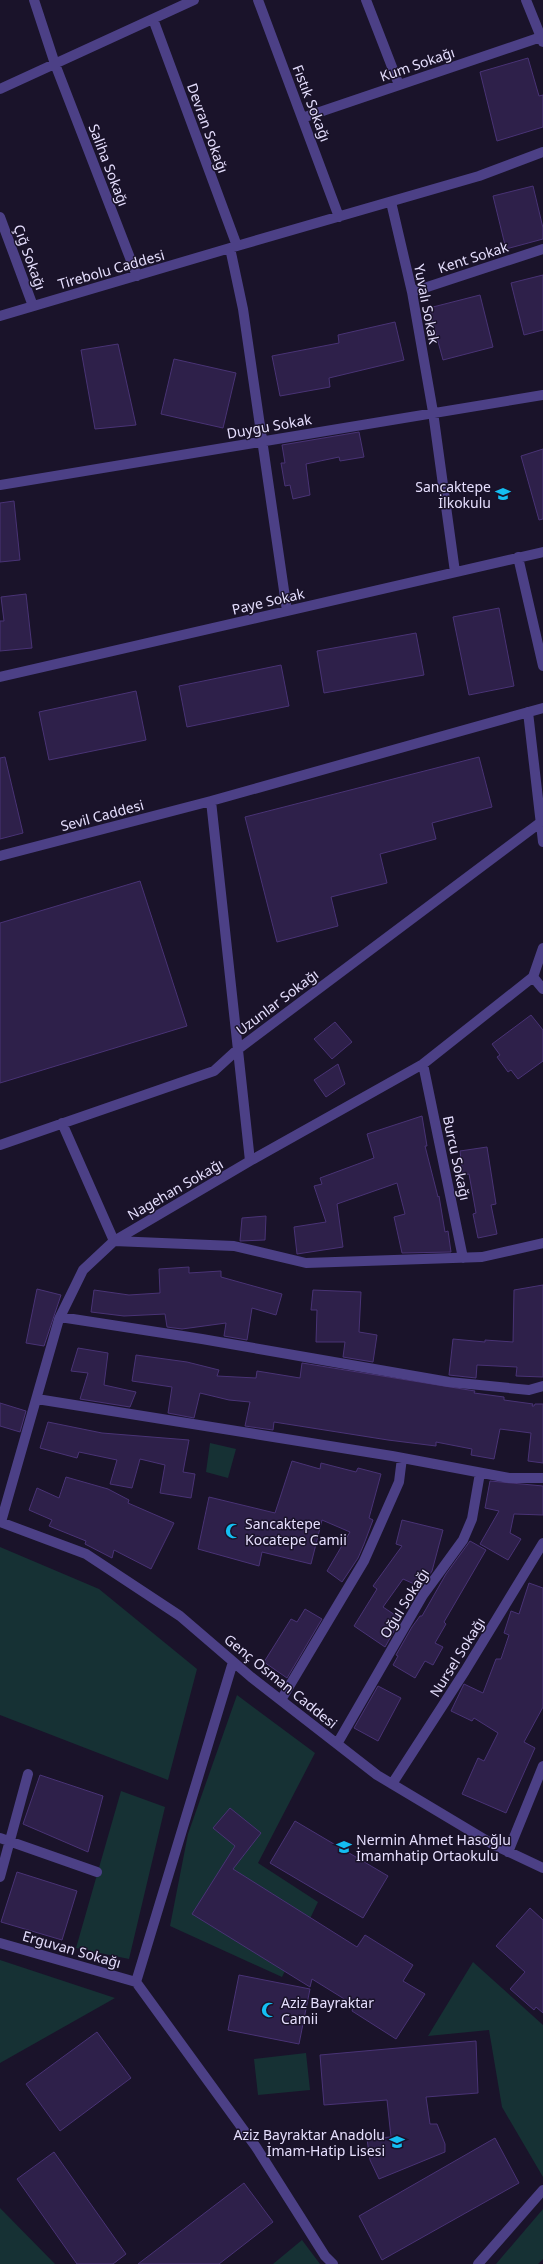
<svg xmlns="http://www.w3.org/2000/svg" width="543" height="2264" viewBox="0 0 543 2264" font-family="'Noto Sans',sans-serif">
<style>
.green{fill:#163134}
.building{fill:#2e204a;stroke:#493375}
.lines{fill:none;stroke-linecap:round;stroke-linejoin:round}
.minor{stroke:#4c4086;stroke-width:10}
.labels{text-anchor:middle;dominant-baseline:central;stroke-width:3;stroke-linejoin:round;paint-order:stroke}
.street-label{font-size:14px;fill:#e5defd;stroke:#1a132a}
.poi-label{font-size:14px;fill:#e5defd;stroke:#1a132a;text-anchor:start}
</style>
<rect width="100%" height="100%" fill="#1a132a"/>
<path class="green" d="M210,1443L236,1449L228,1478L206,1472Z
M0,1547L99,1589L197,1669L168,1780L0,1715Z
M237,1695L315,1753L258,1863L318,1902L282,1977L170,1926L188,1834Z
M121,1791L165,1807L129,1959L76,1948Z
M0,1960L115,1998L0,2063Z
M473,1962L543,2025V2177L502,2107L489,2030L428,2036Z
M306,2053L310,2090L258,2095L254,2059Z
M0,2208L55,2264H0Z
M543,2209V2259L538,2264H496Z
M302,2240L320,2264H273Z"/>
<path class="building" d="M528,58L539,96L543,95V127L497,141L480,72Z
M533,186L543,228V239L506,249L493,196Z
M543,275V330L524,335L511,283Z
M480,295L493,347L443,360L429,308Z
M395,322L404,360L329,378L330,387L280,396L272,356L339,343L338,335Z
M118,344L136,425L95,429L81,350Z
M174,359L236,373L223,428L161,414Z
M359,432L364,457L340,461L339,457L306,464L310,495L293,499L290,485L285,486L281,463H285L282,445Z
M543,449V519L539,520L521,456Z
M14,501L20,560L0,562V503Z
M26,594L32,648L0,651V621H4L1,597Z
M499,608L514,686L469,695L453,617Z
M416,633L424,675L324,693L317,651Z
M281,665L289,706L187,727L179,686Z
M136,691L146,740L49,760L39,712Z
M5,757L23,833L0,839V758Z
M479,757L492,807L432,823L436,839L380,854L387,883L331,897L338,926L277,942L245,817Z
M140,881L187,1026L0,1083V923Z
M531,1015L543,1030V1061L518,1079L511,1070L508,1072L497,1057L500,1055L492,1044Z
M335,1022L352,1042L332,1059L314,1039Z
M338,1064L345,1084L326,1097L314,1080Z
M422,1116L427,1146H425L438,1197L439,1196L445,1232L448,1231L451,1252L402,1253L394,1217L405,1214L397,1183L337,1204L343,1247L297,1254L294,1227L326,1222L314,1186L322,1184L320,1178L374,1158L367,1134Z
M487,1147L496,1204L491,1205L497,1234L478,1238L473,1214L476,1213L469,1174L463,1175L460,1151Z
M266,1216L265,1240L240,1241L242,1218Z
M189,1267V1273L221,1271V1277L282,1294L276,1315L252,1308L247,1340L224,1336L226,1323L182,1329L167,1327L165,1314L124,1316L91,1312L94,1290L129,1295L160,1293L159,1269Z
M543,1285V1377L516,1376L517,1367L477,1365L476,1378L449,1375L453,1339L485,1342V1340L513,1342L514,1290Z
M37,1289L61,1295L44,1346L26,1343Z
M313,1290L361,1292L359,1332L377,1335L373,1362L343,1357L345,1342H316L317,1310H311Z
M78,1348L108,1353L104,1385L136,1392L130,1407L80,1399L88,1373L71,1371Z
M136,1355L187,1362L219,1370L217,1376L256,1378L257,1371L300,1378L302,1363L475,1391L474,1393L504,1397V1400L533,1404L532,1406H534L535,1404H543V1463L528,1461L531,1433L500,1429L494,1459L471,1455L472,1449L436,1442V1446L388,1440L274,1422L273,1430L245,1426L250,1402L229,1400L200,1393L194,1418L168,1413L172,1387L132,1381Z
M0,1403L26,1411L20,1432L0,1426Z
M48,1422L102,1433L189,1440L183,1472L195,1474L191,1498L160,1493L165,1465L140,1459L132,1488L110,1484L117,1460L79,1452L77,1458L40,1448Z
M292,1461L320,1469L321,1463L356,1472L358,1468L381,1474L369,1518L373,1520L364,1544L358,1558L342,1582L327,1571L350,1532L322,1520L311,1564L262,1552L259,1566L198,1549L209,1497L275,1513Z
M66,1477L108,1489L129,1500L128,1503L174,1523L151,1569L114,1550L112,1558L85,1544L86,1541L49,1526L52,1520L29,1510L37,1488L59,1498Z
M490,1481L543,1486V1515L514,1514L510,1533L521,1539L508,1560L480,1544L499,1511L485,1508Z
M402,1520L443,1530L432,1571L421,1587L403,1579L383,1607L401,1619L385,1647L354,1626L377,1589L373,1586L402,1546L396,1544Z
M470,1541L486,1550L444,1622L446,1624L435,1643L443,1647L433,1665L425,1661L415,1678L393,1665L398,1656L396,1655L412,1627L420,1616H422L446,1574Z
M529,1583L543,1588V1707L524,1742L535,1748L506,1813L462,1794L478,1758L484,1761L498,1733L474,1718L472,1721L451,1711L464,1684L483,1693L496,1659H501L509,1635L504,1633L511,1611L519,1614Z
M305,1609L322,1619L287,1678L264,1662L291,1619L297,1622Z
M378,1686L401,1698L378,1741L354,1728Z
M40,1775L103,1796L88,1852L23,1824Z
M230,1808L261,1833L233,1869L357,1947L365,1935L413,1965L403,1981L425,1994L396,2039L352,2011L354,2005L312,1979L310,1987L192,1914L235,1846L213,1828Z
M295,1821L388,1876L363,1918L270,1863Z
M17,1872L77,1891L62,1940L1,1922Z
M530,1908L543,1920V2013L536,2007L534,2010L510,1989L525,1972L496,1946Z
M239,1975L310,1989L299,2044L228,2030Z
M97,2032L131,2078L60,2131L26,2084Z
M476,2041L478,2093L426,2097L430,2124H437L445,2144V2152L379,2179L370,2160L367,2139L391,2137L387,2100L324,2105L320,2055Z
M495,2138L519,2183L382,2260L359,2216Z
M54,2152L126,2254L113,2264H77L17,2179Z
M244,2183L273,2222L219,2264H138Z"/>
<g class="lines">
<path class="minor" d="M34,0L55,64L137,276
M258,0L339,217
M366,0L399,85
M526,0L543,42
M153,19L237,246
M0,89L194,0
M302,118L541,37
M391,202L412,292L433,412L455,572
M0,217L33,306
M412,292L543,249
M0,316L230,248
M0,485L543,395
M518,557L543,666
M287,611L243,309L230,248L479,176L543,152
M0,677L543,552
M543,708L211,801L250,1161L423,1064L533,977L543,948
M528,712L543,842
M0,856L211,801
M533,977L543,989
M423,1064L463,1258
M0,1145L214,1071L237,1050L541,822
M114,1241L234,1246L306,1263L482,1257L543,1243
M114,1241L250,1161
M60,1317L202,1339L449,1382L529,1390L543,1386
M37,1399L392,1456L509,1478H543
M0,1522L86,1554L180,1616L251,1677L377,1775L494,1845L543,1868
M1,1522L59,1319L83,1270L114,1241L62,1123
M233,1662L136,1982L256,2147L325,2256L333,2264
M281,1700L364,1561L399,1482L402,1458
M337,1744L423,1595L463,1540L472,1519L480,1473
M392,1784L465,1671L543,1543
M0,1838L97,1872
M508,1852L543,1766
M0,1877L28,1774
M0,1943L136,1982
M478,2264L543,2190"/>
</g>
<defs>
<g id="school-bare" transform="scale(1.2)"><path d="M0-5L7-2L0 1L-7-2ZM-4 1L0 2.5L4 1V4Q0 6-4 4Z" fill="#14bef2" stroke="#1a132a" stroke-width="2.5" paint-order="stroke"/></g>
<g id="mosque-bare" transform="scale(1.2)"><path d="M3.5-4.9A6 6 0 1 0 3.5 4.9A5 5 0 1 1 3.5-4.9Z" fill="#14bef2" stroke="#1a132a" stroke-width="2.5" paint-order="stroke"/></g>
</defs>
<g fill-rule="evenodd">
<use href="#school-bare" x="503" y="494"/>
<use href="#mosque-bare" x="233" y="1531"/>
<use href="#school-bare" x="344" y="1847"/>
<use href="#mosque-bare" x="269" y="2010"/>
<use href="#school-bare" x="397" y="2142"/>
</g>
<g class="labels">
<g class="street-label">
<text transform="translate(417 64) rotate(-19)">Kum Sokağı</text>
<text transform="translate(312 103) rotate(69)">Fıstık Sokağı</text>
<text transform="translate(208 128) rotate(70)">Devran Sokağı</text>
<text transform="translate(109 165) rotate(69)">Saliha Sokağı</text>
<text transform="translate(30 257) rotate(70)">Çığ Sokağı</text>
<text transform="translate(473 257) rotate(-18)">Kent Sokak</text>
<text transform="translate(111 269) rotate(-16)">Tirebolu Caddesi</text>
<text transform="translate(427 304) rotate(79)">Yuvalı Sokak</text>
<text transform="translate(269 426) rotate(-10)">Duygu Sokak</text>
<text transform="translate(268 601) rotate(-13)">Paye Sokak</text>
<text transform="translate(102 815) rotate(-15)">Sevil Caddesi</text>
<text transform="translate(277 1002) rotate(-37)">Uzunlar Sokağı</text>
<text transform="translate(457 1158) rotate(78)">Burcu Sokağı</text>
<text transform="translate(175 1189) rotate(-30)">Nagehan Sokağı</text>
<text transform="translate(404 1603) rotate(-58)">Oğul Sokağı</text>
<text transform="translate(457 1657) rotate(-58)">Nursel Sokağı</text>
<text transform="translate(281 1681) rotate(39)">Genç Osman Caddesi</text>
<text transform="translate(72 1949) rotate(16)">Erguvan Sokağı</text>
</g>
<g class="poi-label">
<text x="491" y="486" text-anchor="end">Sancaktepe<tspan x="491" dy="16">İlkokulu</tspan></text>
<text x="245" y="1523">Sancaktepe<tspan x="245" dy="16">Kocatepe Camii</tspan></text>
<text x="356" y="1839">Nermin Ahmet Hasoğlu<tspan x="356" dy="16">İmamhatip Ortaokulu</tspan></text>
<text x="281" y="2002">Aziz Bayraktar<tspan x="281" dy="16">Camii</tspan></text>
<text x="385" y="2134" text-anchor="end">Aziz Bayraktar Anadolu<tspan x="385" dy="16">İmam-Hatip Lisesi</tspan></text>
</g>
</g>
</svg>
